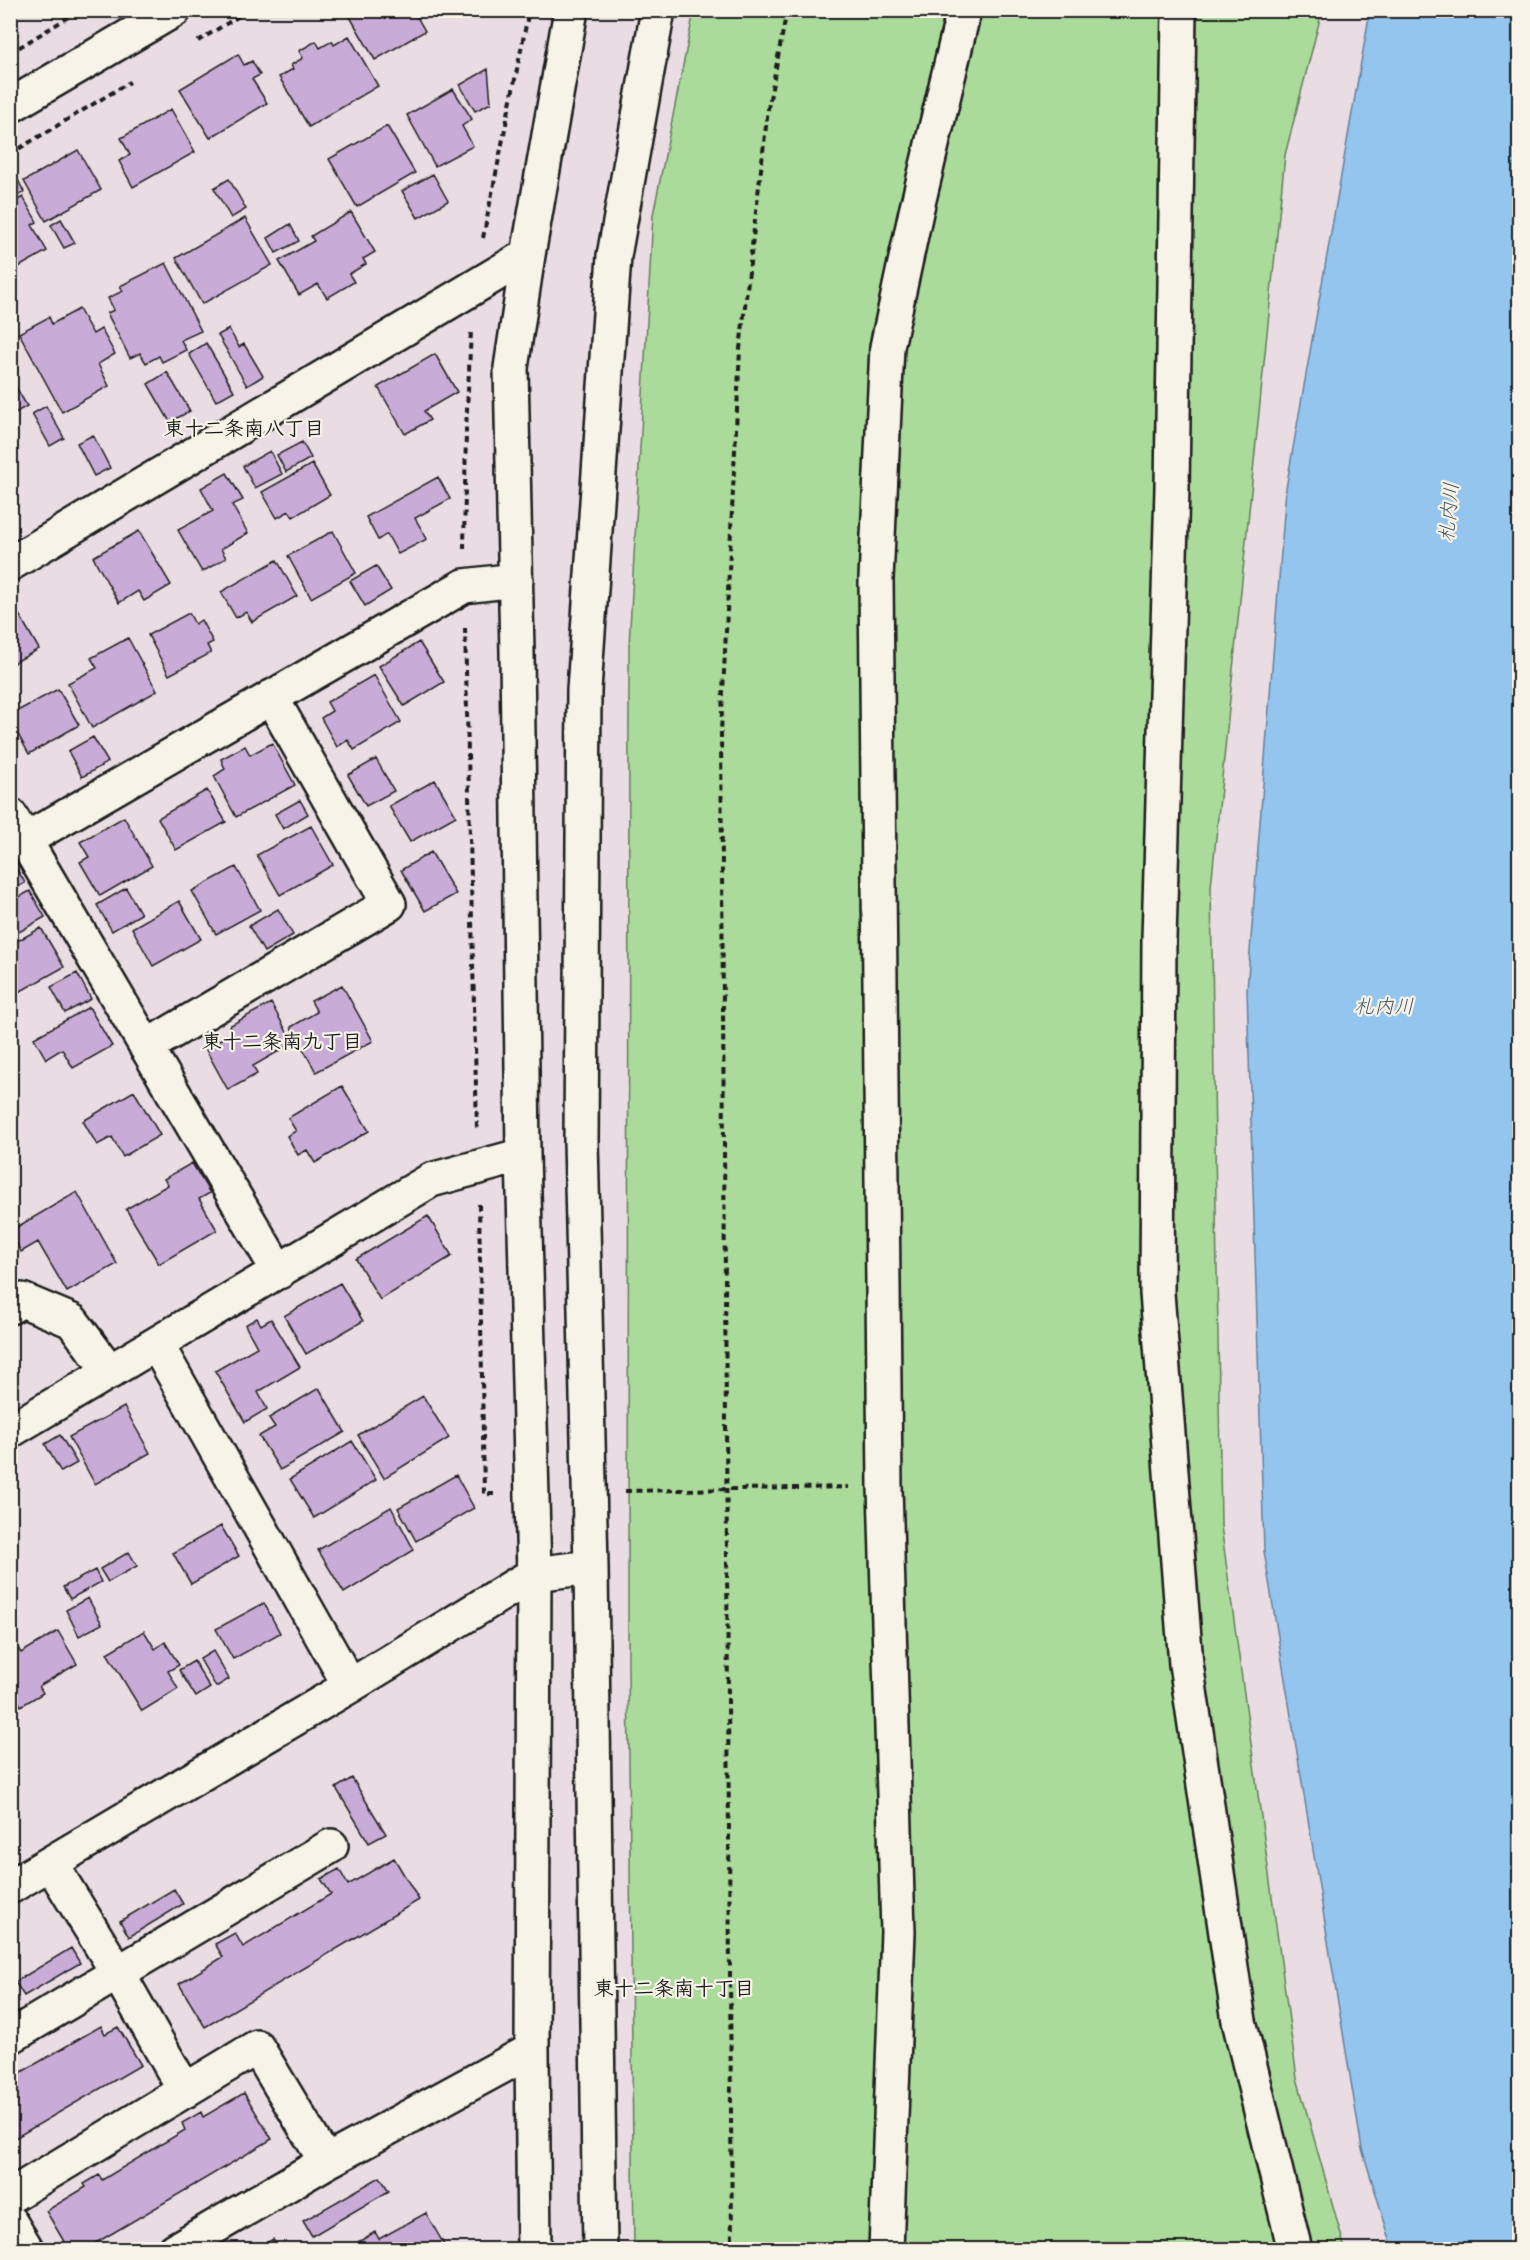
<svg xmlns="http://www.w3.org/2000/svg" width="1530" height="2260" viewBox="0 0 1530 2260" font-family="Delius,'Klee One',sans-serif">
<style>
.green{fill:#abdb9b;stroke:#647c5c;stroke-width:1.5}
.water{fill:#93c5ef;stroke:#63819b;stroke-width:1.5}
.building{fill:#c9abd8;stroke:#1c1c1c;stroke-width:1.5}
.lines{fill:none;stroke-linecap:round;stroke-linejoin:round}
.minor-casing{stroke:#1c1c1c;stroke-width:38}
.path{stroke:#1c1c1c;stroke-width:4;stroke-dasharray:6 4.5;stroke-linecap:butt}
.minor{stroke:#f7f3e8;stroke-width:33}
.labels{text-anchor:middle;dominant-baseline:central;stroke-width:4.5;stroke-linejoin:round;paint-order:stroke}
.neighbourhood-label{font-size:20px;font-weight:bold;fill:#1c1c1c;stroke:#f7f3e8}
.water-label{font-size:20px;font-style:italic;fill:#465766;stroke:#f7f3e8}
</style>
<rect width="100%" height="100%" fill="#e9dde3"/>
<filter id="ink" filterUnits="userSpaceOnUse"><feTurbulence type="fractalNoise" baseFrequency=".0167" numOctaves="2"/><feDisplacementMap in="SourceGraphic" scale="12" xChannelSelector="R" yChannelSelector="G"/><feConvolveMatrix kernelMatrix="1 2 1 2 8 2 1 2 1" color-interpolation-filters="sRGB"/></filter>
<g filter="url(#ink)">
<path class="green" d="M694,11H1322L1285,155L1211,887L1221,1526L1297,2078L1345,2249L634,2250L628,1663L629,646L653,215Z"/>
<path class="water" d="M1370,11H1519V2249H1393L1362,2149L1264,1551L1247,990L1286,488Z"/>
<path class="building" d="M346,10H413L425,31L375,60Z
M349,36L378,86L309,127L279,77L293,69L291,65L303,58L299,51L316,41L320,48L332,41L334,45Z
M238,54L244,65L252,61L260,75L252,79L267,103L210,138L180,89Z
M488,69L491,103L475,111L460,85Z
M453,89L472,119L462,126L473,146L435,166L407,115Z
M171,109L195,152L133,187L119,161L130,155L121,138Z
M387,126L415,173L357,207L329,159Z
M78,150L101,190L46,221L24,181Z
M14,172L24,192L10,200V173Z
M433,174L448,201L418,218L402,191Z
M229,179L246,209L231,218L214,188Z
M23,197L37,222L32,225L47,251L10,272V204Z
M351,212L375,252L363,259L366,264L349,274L354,282L327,298L318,284L299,295L279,261L314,241L311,236Z
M245,218L272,265L202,304L176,258Z
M61,219L75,243L64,248L51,225Z
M290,224L299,241L276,253L268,238Z
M166,263L201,331L181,340L186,350L162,362L159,356L146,363L140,353L130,358L107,313L114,310L108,298L123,291L120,286Z
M79,309L93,334L101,329L115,354L98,364L109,386L62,412L19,333L49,317L52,324Z
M229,329L239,347L244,344L263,376L247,386L218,335Z
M206,343L234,391L216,401L189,354Z
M435,354L457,392L424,411L430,420L405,434L378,387Z
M167,372L190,411L170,422L148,384Z
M10,377L27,406L10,416Z
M46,406L64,438L50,446L32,414Z
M93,435L110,468L94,476L77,443Z
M302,442L311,458L286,472L277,455Z
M270,451L282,474L255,488L243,466Z
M312,464L330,495L293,517L289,511L277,518L262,492Z
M227,473L243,500L232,505L248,533L221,549L226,558L202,572L178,530L213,511L201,488Z
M438,477L450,499L415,518L427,539L398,554L387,534L378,540L366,517Z
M139,531L171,585L144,601L138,591L119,603L93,557Z
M333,531L356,573L311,598L288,556Z
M277,560L297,596L252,622L246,612L236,618L221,592Z
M376,566L391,590L365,606L350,581Z
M13,604L39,649L10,665V606Z
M189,613L195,624L201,620L213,642L207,645L211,653L169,675L148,635Z
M128,638L157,691L92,728L68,683L97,668L91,658Z
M419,642L444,682L404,706L379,666Z
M374,675L401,722L354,750L348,740L337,747L321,718L332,711L327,702Z
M58,689L79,725L29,754L10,720V715Z
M93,737L108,762L82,777L68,751Z
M272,743L295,785L236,817L214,776L225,769L221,759L245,746L250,755Z
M376,759L394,791L366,806L348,775Z
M435,780L456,816L410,842L389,806Z
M207,790L226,822L176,850L158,818Z
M300,800L308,814L283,829L275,814Z
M124,817L152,866L100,896L80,862L89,857L80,842Z
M311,826L333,865L280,895L257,855Z
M431,852L456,894L425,911L401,870Z
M10,857L25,883L10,891Z
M236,867L260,910L216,934L192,891Z
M126,888L141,914L112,931L97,905Z
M30,891L45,917L19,932L10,918V902Z
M179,901L201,939L153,966L132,928Z
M278,909L293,935L264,952L249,926Z
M41,928L64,967L10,997V945Z
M77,973L91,999L65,1013L51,987Z
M342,985L373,1041L316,1072L291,1027L317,1012L311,1001Z
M271,1003L293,1043L253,1066L257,1074L228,1090L205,1048L232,1033L229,1026Z
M89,1007L112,1046L73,1068L62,1049L46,1059L34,1038Z
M342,1086L369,1131L315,1163L307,1150L298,1155L287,1136L296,1131L288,1118Z
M134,1091L160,1135L123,1157L112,1137L97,1145L83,1121Z
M192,1163L210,1193L199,1199L217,1230L159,1264L126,1209L168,1185L164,1179Z
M77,1192L117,1264L67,1292L38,1242L21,1252L10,1231Z
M428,1216L452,1256L380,1300L356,1259Z
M340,1283L363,1321L306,1354L284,1316Z
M257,1318L261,1325L271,1319L300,1367L258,1392L267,1409L245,1422L215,1371L257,1347L245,1325Z
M319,1388L345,1432L280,1470L259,1436L275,1427L269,1418Z
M423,1396L449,1438L384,1478L358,1435Z
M124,1407L150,1453L95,1484L69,1437Z
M60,1435L77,1463L61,1472L45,1444Z
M352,1441L376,1480L314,1518L290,1479Z
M456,1475L474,1508L416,1541L398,1508Z
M391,1507L414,1550L344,1593L318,1550Z
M221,1526L239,1556L191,1584L173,1553Z
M129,1552L137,1566L108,1582L100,1569Z
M95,1570L101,1582L70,1599L63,1587Z
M88,1598L102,1624L79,1636L66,1610Z
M264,1603L280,1633L233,1659L216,1629Z
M58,1631L77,1664L39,1686L43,1693L21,1706L10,1687V1646L15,1643L21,1653Z
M144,1631L155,1649L165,1642L179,1665L168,1671L178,1689L142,1711L107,1653Z
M213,1651L229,1679L216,1687L200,1659Z
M194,1661L210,1688L196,1697L179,1670Z
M352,1778L386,1834L369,1843L336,1788Z
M394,1858L419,1900L205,2027L179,1984L223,1957L215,1944L235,1933L243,1947L331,1894L321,1879L339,1869L348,1885Z
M174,1889L183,1904L129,1937L120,1921Z
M71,1948L80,1963L24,1996L15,1982Z
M101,2026L105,2034L118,2027L141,2065L10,2141V2090L18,2086L13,2077Z
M244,2093L272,2139L84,2250H69L46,2211L86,2187L84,2184L99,2175L102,2180L185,2130L182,2123L201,2112L203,2117Z
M380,2177L389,2191L312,2236L303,2221Z
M426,2213L447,2250H363L358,2242L375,2232L379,2239Z
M273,2239L278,2250H255Z"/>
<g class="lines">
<g class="minor-casing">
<path id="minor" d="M1179,10L1172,488L1159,939L1157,1293L1186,1664L1239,2021L1295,2250
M10,106L174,10
M10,564L528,255
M10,815L279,1272
M25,840L464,586L516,580
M146,1047L389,904L271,697
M10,1307L22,1300L72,1321L110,1372
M157,1345L350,1686
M10,1431L431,1180L523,1155
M51,1864L118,1973L185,2091
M10,1887L350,1686L534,1574L591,1567
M10,2037L331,1846
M10,2196L257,2047L326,2162
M10,2222L27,2250
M175,2250L326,2162L532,2050
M534,2250L532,2050L534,1574L523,1155L517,652L511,368L528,255L571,10
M600,2250L591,1567L581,1140L584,690L614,256L658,10
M886,2250L898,1932L885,1487L876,579L887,347L916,212L964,10"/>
</g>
<path class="path" d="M198,41L249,10
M10,53L80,10
M10,154L130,82
M483,238L529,10
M464,549L466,429L471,331
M465,628L477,1130
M479,1204L484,1494H495
M625,1491L849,1487
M732,2250L721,732L740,349L768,109L787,10"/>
<use href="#minor" class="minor"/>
</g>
</g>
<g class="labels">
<g class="neighbourhood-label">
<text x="244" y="427">東十二条南八丁目</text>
<text x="282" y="1040">東十二条南九丁目</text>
<text x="674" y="1987">東十二条南十丁目</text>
</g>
<g class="water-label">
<text transform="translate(1448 512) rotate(-85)">札内川</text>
<text x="1384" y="1005">札内川</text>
</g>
</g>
<rect width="1530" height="2260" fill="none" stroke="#f7f3e8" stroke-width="36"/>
<rect x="18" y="18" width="1494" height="2224" fill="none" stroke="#1c1c1c" stroke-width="2" filter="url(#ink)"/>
</svg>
